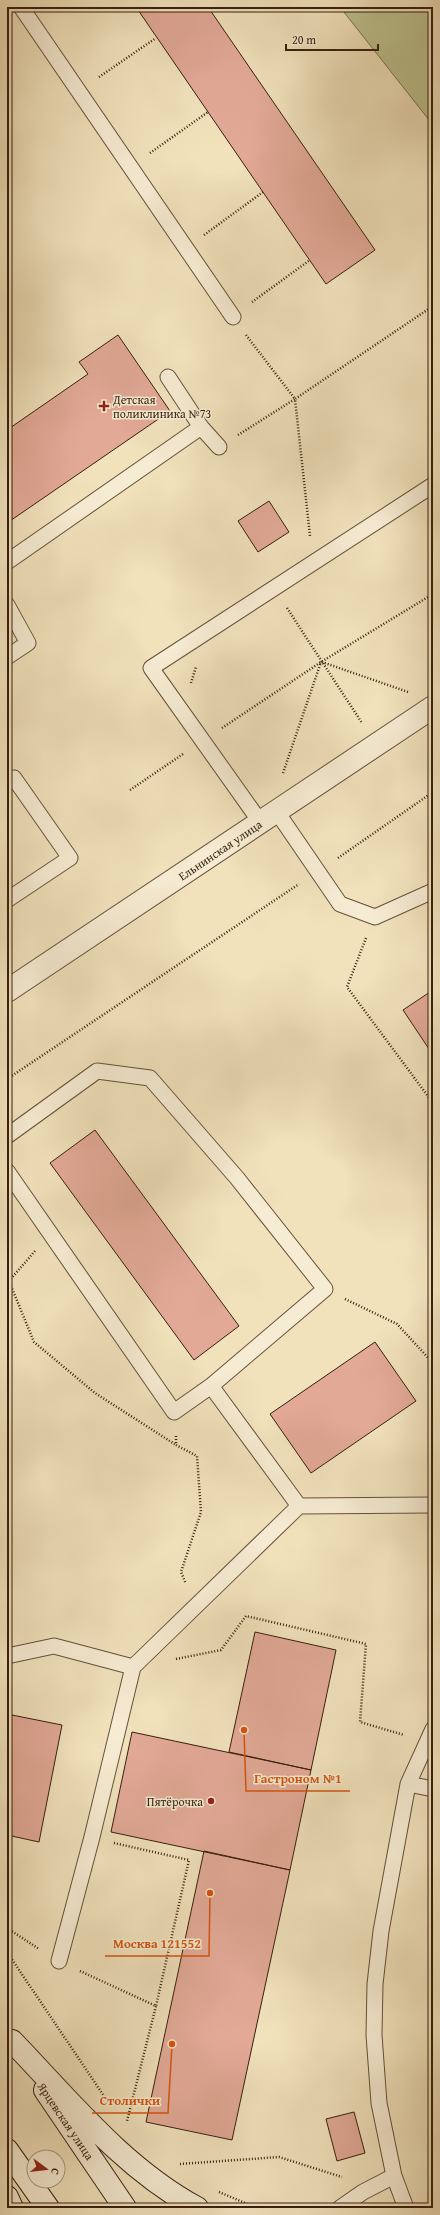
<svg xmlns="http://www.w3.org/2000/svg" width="440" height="2215" viewBox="0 0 440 2215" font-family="'Gentium Book Plus',serif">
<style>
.green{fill:#bdc28e;stroke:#7a704e}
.building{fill:#e2a997;stroke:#361f0f}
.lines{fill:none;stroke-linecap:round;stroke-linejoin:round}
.service-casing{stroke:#65503a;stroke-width:17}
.minor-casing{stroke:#65503a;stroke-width:24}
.secondary-casing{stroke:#361f0f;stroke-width:24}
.path{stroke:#361f0f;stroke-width:2.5;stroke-dasharray:1 2;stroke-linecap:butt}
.service{stroke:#f6ecd3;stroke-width:15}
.minor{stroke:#f6ecd3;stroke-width:22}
.secondary{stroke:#f6ecd3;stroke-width:22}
.poi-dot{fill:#8f2418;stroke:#f6ecd3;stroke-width:1.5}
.labels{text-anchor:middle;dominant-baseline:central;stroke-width:3;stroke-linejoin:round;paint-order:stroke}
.poi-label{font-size:12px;fill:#361f0f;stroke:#f6ecd3;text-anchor:start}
.street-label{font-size:12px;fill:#361f0f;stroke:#f6ecd3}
.leader{fill:none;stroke:#d6530c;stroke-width:1.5}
.callout-dot{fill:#d6530c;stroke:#f6ecd3;stroke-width:1.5}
.callout-label{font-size:13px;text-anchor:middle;font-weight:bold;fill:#d6530c;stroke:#f6ecd3;stroke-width:3;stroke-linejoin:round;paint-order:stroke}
</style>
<rect width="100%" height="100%" fill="#f1e2bc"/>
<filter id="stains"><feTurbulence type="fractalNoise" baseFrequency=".005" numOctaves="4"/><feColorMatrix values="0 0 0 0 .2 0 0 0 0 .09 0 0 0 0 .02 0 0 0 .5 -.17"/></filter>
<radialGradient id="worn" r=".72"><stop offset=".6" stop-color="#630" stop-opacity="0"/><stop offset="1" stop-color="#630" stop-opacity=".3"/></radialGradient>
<path class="green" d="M340,7H433V125Z"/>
<path class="building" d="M136,7H208L375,250L326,284Z
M118,335L170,411L7,523V430L88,374L79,362Z
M269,501L289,532L258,552L238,521Z
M433,990V1055L403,1010Z
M95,1130L239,1326L194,1360L50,1163Z
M375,1342L416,1401L311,1473L270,1414Z
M255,1632L336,1650L311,1770L229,1752Z
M7,1714L62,1725L39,1842L7,1835Z
M132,1732L311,1770L290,1870L111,1832Z
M204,1851L290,1870L232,2140L146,2122Z
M354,2112L365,2153L337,2161L326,2119Z"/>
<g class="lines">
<g class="service-casing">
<path id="service" d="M21,7L233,317
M168,377L201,427
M7,562L201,427L219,447
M7,605L28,643L7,657
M7,783L14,778L70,858L7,900
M277,812L340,904L375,917L433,891
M261,823L151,668L433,485
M7,1136L97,1071L150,1078L237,1178L325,1289L211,1386L174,1412L7,1171
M211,1386L299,1506
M7,1656L54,1646L133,1667L92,1837L59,1961
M133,1667L299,1506L433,1505
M408,1784L433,1789
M340,2208L363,2192L394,2176
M406,2208L394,2176L379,2103L374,2035L375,1984L381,1931L408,1784L433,1729"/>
</g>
<g class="minor-casing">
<path id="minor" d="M7,991L433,707"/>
</g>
<g class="secondary-casing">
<path id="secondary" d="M12,2041C69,2100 123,2168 197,2208
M45,2090L125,2208
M7,2150L48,2208
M7,2197L12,2208"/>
</g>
<path class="path" d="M99,77L156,38
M150,153L208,112
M204,235L263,192
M252,302L310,260
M246,335L295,399L433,306
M238,435L295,399L310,536
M287,608L362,723
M322,662L408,692
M191,683L196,667
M222,728L321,662L433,594
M283,773L321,662
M130,790L183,754
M338,858L433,792
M366,938L347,987L433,1103
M7,1079L299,884
M35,1251L9,1281L34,1342L95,1393L176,1445
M345,1299L397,1324L433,1363
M176,1436V1445L197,1456L201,1512L181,1572L186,1584
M176,1659L221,1650L246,1616L366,1644L360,1722L404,1735
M114,1843L189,1860L156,2006
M7,1928L39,1949
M7,1952L106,2099
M80,1971L156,2006L127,2121
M180,2164L279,2157L342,2177
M219,2192L257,2208"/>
<use href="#service" class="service"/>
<use href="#minor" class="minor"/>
<use href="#secondary" class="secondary"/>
</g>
<g class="poi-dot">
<path d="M102 400h4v4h4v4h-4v4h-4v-4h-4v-4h4z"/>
<circle cx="211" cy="1801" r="4"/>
</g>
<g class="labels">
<g class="poi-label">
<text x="113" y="399">Детская<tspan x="113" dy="14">поликлиника №73</tspan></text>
<text x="203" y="1801" text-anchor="end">Пятёрочка</text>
</g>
<g class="street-label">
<text transform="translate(220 850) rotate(-34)">Ельнинская улица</text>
<text transform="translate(66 2121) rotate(56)">Ярцевская улица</text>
</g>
</g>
<path class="leader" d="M244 1730L246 1791H350M210 1893L209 1956H105M172 2044L168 2113H92"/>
<g class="callout-dot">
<circle cx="244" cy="1730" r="4"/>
<circle cx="210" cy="1893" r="4"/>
<circle cx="172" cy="2044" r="4"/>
</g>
<g class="callout-label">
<text x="298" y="1783">Гастроном №1</text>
<text x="157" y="1948">Москва 121552</text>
<text x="130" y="2105">Столички</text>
</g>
<rect width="440" height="2215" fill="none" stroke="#f1e2bc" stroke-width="24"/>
<rect x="8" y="8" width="424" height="2199" fill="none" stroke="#361f0f" stroke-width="2"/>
<rect x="12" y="12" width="416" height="2191" fill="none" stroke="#361f0f"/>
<g transform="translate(46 2169) rotate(105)"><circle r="19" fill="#f6ecd3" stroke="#a99a85"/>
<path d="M0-3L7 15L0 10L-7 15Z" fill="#8f2418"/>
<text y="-6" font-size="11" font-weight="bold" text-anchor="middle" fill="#361f0f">С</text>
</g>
<path d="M286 44v6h92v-6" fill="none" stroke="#361f0f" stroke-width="2"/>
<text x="292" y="44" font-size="12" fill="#361f0f" stroke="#f6ecd3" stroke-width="3" paint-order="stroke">20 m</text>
<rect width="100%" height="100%" filter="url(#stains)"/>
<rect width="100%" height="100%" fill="url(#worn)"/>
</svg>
